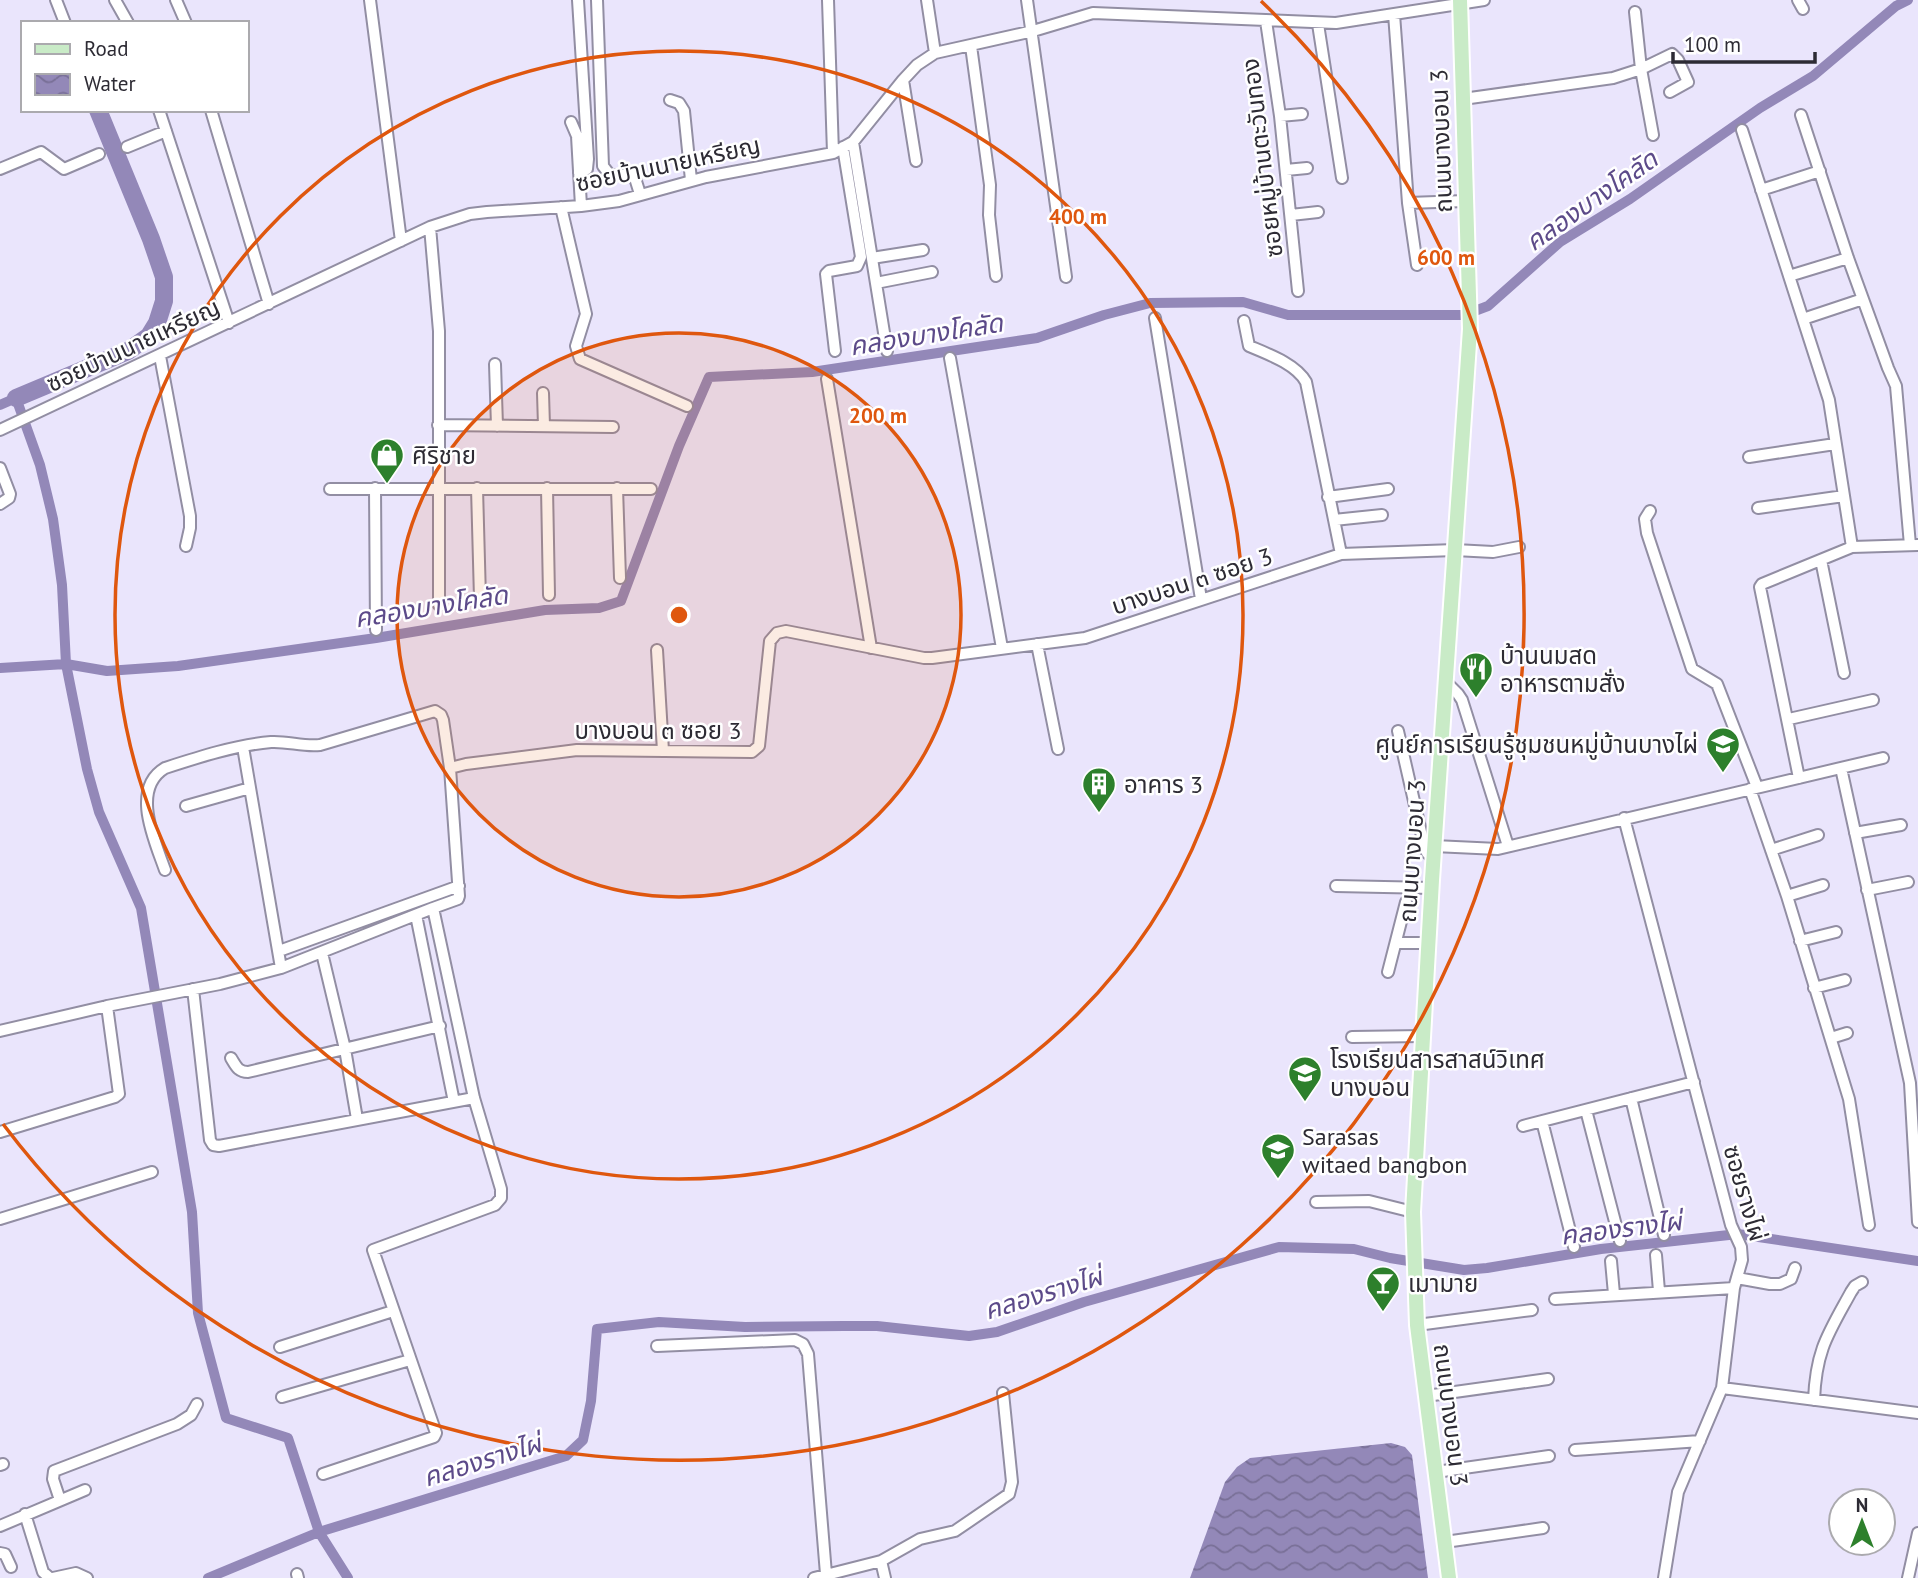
<svg xmlns="http://www.w3.org/2000/svg" width="1918" height="1578" viewBox="0 0 1918 1578" font-family="'PT Sans','Noto Sans Thai',sans-serif">
<style>
.water{fill:url(#water-waves)}
.lines{fill:none;stroke-linecap:round;stroke-linejoin:round}
.canal{stroke:#9388b8;stroke-width:10}
.river{stroke:#9388b8;stroke-width:18}
.minor-casing{stroke:#928ea3;stroke-width:14}
.major-casing{stroke:#fff;stroke-width:18}
.minor{stroke:#fff;stroke-width:10}
.major{stroke:#c9ebc7;stroke-width:14}
.ring{fill:none;stroke:#df570e;stroke-width:3.5}
.labels{text-anchor:middle;dominant-baseline:central;stroke-width:5;stroke-linejoin:round;paint-order:stroke}
.street-label{font-size:24px;fill:#2d2b34;stroke:#fff}
.poi-label{font-size:24px;fill:#2d2b34;stroke:#fff;text-anchor:start}
.water-label{font-size:26px;font-style:italic;fill:#5c4a89;stroke:#fff}
.centre{fill:#df570e;stroke:#fff;stroke-width:3.5}
.ring-label{font-size:21px;text-anchor:middle;font-weight:bold;fill:#df570e;stroke:#fff;stroke-width:5;stroke-linejoin:round;paint-order:stroke}
</style>
<defs>
<pattern id="water-waves" width="16" height="10" patternUnits="userSpaceOnUse" patternTransform="scale(1.75)"><rect width="16" height="10" fill="#9388b8"/><path d="M0 5q4-4 8 0t8 0" fill="none" stroke="#786f96"/></pattern>
</defs>
<rect width="100%" height="100%" fill="#eae5fc"/>
<path class="water" d="M1391,1443L1405,1447L1412,1455L1428,1578H1190L1225,1482L1237,1467L1250,1458Z"/>
<g class="lines">
<path class="canal" d="M0,405L16,398L40,465L53,519L62,585L66,664L87,769L99,812L141,908L192,1212L198,1313L226,1418L288,1438L319,1532L348,1578
M0,668L66,664L107,671L178,666L376,638L545,610L599,608L621,601L679,446L709,377L812,372L1037,338L1104,315L1150,303L1243,302L1288,315H1464L1488,306L1560,242L1630,199L1760,108L1813,76L1896,6L1908,0
M208,1578L319,1532L566,1456L583,1440L591,1401L597,1329L659,1322L745,1327L844,1326H877L969,1336L997,1332L1084,1302L1279,1247L1354,1249L1390,1258L1464,1270L1487,1268L1601,1249L1738,1234L1918,1261"/>
<path class="river" d="M16,398L128,351L149,336L157,323L164,301V277L151,239L98,110"/>
<g class="minor-casing">
<path id="minor" d="M56,0L65,23
M115,0L128,23
M176,0L186,23
M370,0L401,241
M578,0L588,159L587,169L579,173
M597,0L603,166L610,175H631L635,178L640,194
M828,0L833,153
M927,0L935,53
M1027,0L1066,277
M1798,0L1803,9
M1635,12L1641,69L1653,135
M1394,14L1408,203L1417,265
M1266,21L1280,116L1298,291
M1318,24L1342,178
M971,46L990,185L989,215L996,276
M903,80L916,161
M1463,99L1613,78L1641,69L1672,54L1678,60L1688,82L1670,92
M670,100L679,103L684,111L691,180
M159,110L229,323
M211,110L269,304
M1801,115L1848,258L1888,368L1896,386L1910,545
M1280,116L1302,114
M571,122L577,136L581,206
M1742,130L1829,400L1852,547
M853,142L887,351
M127,147L166,131
M0,169L41,152L64,169L99,154
M1286,170L1307,168
M1761,190L1820,171
M1408,203L1465,201
M561,207L586,314L576,346L580,359L687,406
M1291,215L1318,212
M430,227L439,331V605
M872,258L923,250
M1789,276L1848,258
M876,283L932,272
M1155,318L1201,599
M1803,319L1863,299
M1244,321L1249,346C1268,354 1296,364 1306,382L1341,554
M835,351L826,274L829,271L857,266L861,257L843,147
M160,356L190,516V528L186,546
M950,358L1002,648
M495,364L497,426
M827,379L871,648
M543,393L544,426
M438,425L613,427
M0,430L430,227L470,214L487,212L581,206L619,201L706,177L833,153L853,142L903,80L917,65L935,53L1033,31L1093,13L1336,23L1484,0
M1749,457L1835,444
M0,468L10,494L9,498L0,504
M375,488L376,630
M477,488L480,598
M547,488L549,595
M617,488L620,578
M330,489H651
M1328,497L1388,489
M1758,508L1844,496
M1650,511L1645,519L1647,533L1692,669L1717,684L1757,787
M1334,520L1382,515
M1821,560L1844,673
M1037,644L1058,749
M657,650L663,751
M1447,683L1458,694L1462,700L1508,846
M1789,719L1873,700
M1398,731L1424,845L1427,853L1434,859
M243,747L281,968
M1841,768L1910,1083L1918,1222
M1799,778L1760,587L1762,584L1852,547L1918,545
M1750,789L1787,896L1849,1099L1869,1225
M186,806L250,788
M1624,818L1731,1225L1741,1247L1742,1260L1734,1288L1722,1388L1678,1492L1664,1578
M1855,833L1901,825
M1434,846L1498,849L1883,758
M1771,850L1818,835
M165,870C155,841 130,789 165,768C199,757 236,745 271,742C288,741 303,747 320,745L435,711L441,715L443,720L450,768L466,764L577,750L752,752L759,746L770,641L777,633L786,631L924,658H932L1085,638L1341,554L1455,550L1493,552L1519,547
M1336,886L1432,888
M1867,890L1908,882
M1787,896L1823,885
M416,915L454,1102
M1800,941L1836,932
M1396,943H1428
M279,951L459,886
M322,953L345,1049L357,1119
M1388,972L1406,902
M1814,988L1845,980
M193,989L210,1140L213,1145L219,1146L474,1098
M0,1031L107,1006L220,984L281,968L433,908
M1352,1037L1423,1036
M1831,1038L1847,1033
M231,1058C236,1066 238,1072 248,1072L440,1026
M1631,1098L1664,1235
M1586,1110L1620,1241
M1542,1121L1574,1247
M1523,1126L1694,1082
M0,1132L115,1097L119,1094L107,1006
M1316,1202L1369,1201L1413,1212
M0,1219L152,1172
M1656,1255L1659,1291
M1611,1261L1614,1294
M1737,1278L1770,1284H1780L1791,1279L1795,1268
M1555,1299L1734,1288
M1417,1325L1532,1310
M657,1346L795,1340L803,1344L808,1354L826,1574
M280,1347L393,1311
M1722,1388L1918,1413
M1426,1396L1548,1379
M282,1397L410,1360
M1814,1400C1816,1350 1828,1334 1851,1292L1855,1286L1862,1282
M1575,1450L1700,1441
M0,1465L3,1464
M1436,1472L1549,1456
M323,1474L434,1437L436,1433L373,1250L495,1205L501,1198V1189L474,1098L433,908L458,899L459,896L450,768
M60,1500L53,1479L54,1471L177,1424L191,1415L197,1404
M25,1514L43,1572L50,1578
M0,1526L85,1490
M1445,1542L1543,1528
M0,1553L5,1554L11,1567
M881,1561L920,1539L955,1531L1009,1494L1012,1482L1003,1393
M297,1574L298,1578
M53,1578L76,1573L87,1578
M814,1578L881,1561L885,1578
M1908,1578L1918,1533"/>
</g>
<g class="major-casing">
<path id="major" d="M1449,1578L1417,1325L1413,1212L1432,880L1470,329L1460,0"/>
</g>
<use href="#minor" class="minor"/>
<use href="#major" class="major"/>
</g>
<circle cx="679" cy="615" r="282" fill="#df570e" fill-opacity=".12"/>
<g class="ring">
<circle cx="679" cy="615" r="282"/>
<circle cx="679" cy="615" r="564"/>
<path d="M1261 1A846 846 0 1 1 3 1124"/>
</g>
<defs>
<g id="shop-pin" transform="scale(1.75)"><path d="M0 17L-7.5 6A9.5 9.5 0 1 1 7.5 6Z" fill="#2d802c" stroke="#fff"/><path d="M-5-2.5h2.3a2.7 3.5 0 0 1 5.4 0H5L5.5 6h-11ZM-1.5-2.5h3a1.5 2.3 0 0 0-3 0Z" fill="#fff"/></g>
<g id="restaurant-pin" transform="scale(1.75)"><path d="M0 17L-7.5 6A9.5 9.5 0 1 1 7.5 6Z" fill="#2d802c" stroke="#fff"/><path d="M-5-6h1v4h1v-4h1v4h1v-4h1v5L-1.5 .5V6h-2V.5L-5-1ZM5-6V6H3V1.5H1.5Q1.5-4 5-6Z" fill="#fff"/></g>
<g id="school-pin" transform="scale(1.75)"><path d="M0 17L-7.5 6A9.5 9.5 0 1 1 7.5 6Z" fill="#2d802c" stroke="#fff"/><path d="M0-5L7-2L0 1L-7-2ZM-4 1L0 2.5L4 1V4Q0 6-4 4Z" fill="#fff"/></g>
<g id="building-pin" transform="scale(1.75)"><path d="M0 17L-7.5 6A9.5 9.5 0 1 1 7.5 6Z" fill="#2d802c" stroke="#fff"/><path d="M-4-6H4V6H1V3H-1V6H-4ZM-2.5-4.3h1.7v1.8h-1.7ZM.8-4.3h1.7v1.8H.8ZM-2.5-1h1.7V.8h-1.7ZM.8-1h1.7V.8H.8Z" fill="#fff"/></g>
<g id="bar-pin" transform="scale(1.75)"><path d="M0 17L-7.5 6A9.5 9.5 0 1 1 7.5 6Z" fill="#2d802c" stroke="#fff"/><path d="M-6-5H6L.8 .8V4.5H3.5V6h-7V4.5H-.8V.8Z" fill="#fff"/></g>
</defs>
<g fill-rule="evenodd">
<use href="#shop-pin" x="387" y="455"/>
<use href="#restaurant-pin" x="1476" y="669"/>
<use href="#school-pin" x="1723" y="744"/>
<use href="#building-pin" x="1099" y="784"/>
<use href="#school-pin" x="1305" y="1073"/>
<use href="#school-pin" x="1278" y="1150"/>
<use href="#bar-pin" x="1383" y="1283"/>
</g>
<g class="labels">
<g class="street-label">
<text transform="translate(1441 141) rotate(-92)">ถนนบางบอน 3</text>
<text transform="translate(1262 158) rotate(-97)">ซอยหมู่บ้านตะวันทอง</text>
<text transform="translate(668 164) rotate(-12)">ซอยบ้านนายเหรียญ</text>
<text transform="translate(133 345) rotate(-25)">ซอยบ้านนายเหรียญ</text>
<text transform="translate(1192 581) rotate(-18)">บางบอน ๓ ซอย 3</text>
<text x="658" y="730">บางบอน ๓ ซอย 3</text>
<text transform="translate(1412 851) rotate(-86)">ถนนบางบอน 3</text>
<text transform="translate(1745 1193) rotate(74)">ซอยรางไผ่</text>
<text transform="translate(1451 1415) rotate(83)">ถนนบางบอน 3</text>
</g>
<g class="poi-label">
<text x="412" y="455">ศิริชาย</text>
<text x="1500" y="655">บ้านนมสด<tspan x="1500" dy="28">อาหารตามสั่ง</tspan></text>
<text x="1698" y="744" text-anchor="end">ศูนย์การเรียนรู้ชุมชนหมู่บ้านบางไผ่</text>
<text x="1124" y="784">อาคาร 3</text>
<text x="1330" y="1059">โรงเรียนสารสาสน์วิเทศ<tspan x="1330" dy="28">บางบอน</tspan></text>
<text x="1302" y="1136">Sarasas<tspan x="1302" dy="28">witaed bangbon</tspan></text>
<text x="1408" y="1283">เมามาย</text>
</g>
<g class="water-label">
<text transform="translate(1591 200) rotate(-35)">คลองบางโคลัด</text>
<text transform="translate(926 334) rotate(-9)">คลองบางโคลัด</text>
<text transform="translate(431 606) rotate(-9)">คลองบางโคลัด</text>
<text transform="translate(1621 1228) rotate(-7)">คลองรางไผ่</text>
<text transform="translate(1043 1293) rotate(-17)">คลองรางไผ่</text>
<text transform="translate(482 1460) rotate(-17)">คลองรางไผ่</text>
</g>
</g>
<circle cx="679" cy="615" r="10" class="centre"/>
<g class="ring-label">
<text x="1078" y="224">400 m</text>
<text x="1446" y="265">600 m</text>
<text x="878" y="423">200 m</text>
</g>
<rect x="21" y="21" width="228" height="91" fill="#ffffff" stroke="#abaaae" stroke-width="2"/>
<rect x="35" y="44" width="35" height="10" fill="#c9ebc7" stroke="#abaaae" stroke-width="2"/>
<text x="84" y="56" font-size="21" fill="#2d2b34">Road</text>
<rect x="35" y="74" width="35" height="21" fill="url(#water-waves)" stroke="#abaaae" stroke-width="2"/>
<text x="84" y="91" font-size="21" fill="#2d2b34">Water</text>
<g transform="translate(1862 1522)"><circle r="33" fill="#ffffff" stroke="#abaaae" stroke-width="2"/>
<path d="M0-5L12 26L0 18L-12 26Z" fill="#2d802c"/>
<text y="-10" font-size="19" font-weight="bold" text-anchor="middle" fill="#2d2b34">N</text>
</g>
<path d="M1673 52v10h142v-10" fill="none" stroke="#2d2b34" stroke-width="3.5"/>
<text x="1684" y="52" font-size="21" fill="#2d2b34" stroke="#ffffff" stroke-width="5" paint-order="stroke">100 m</text>
</svg>
